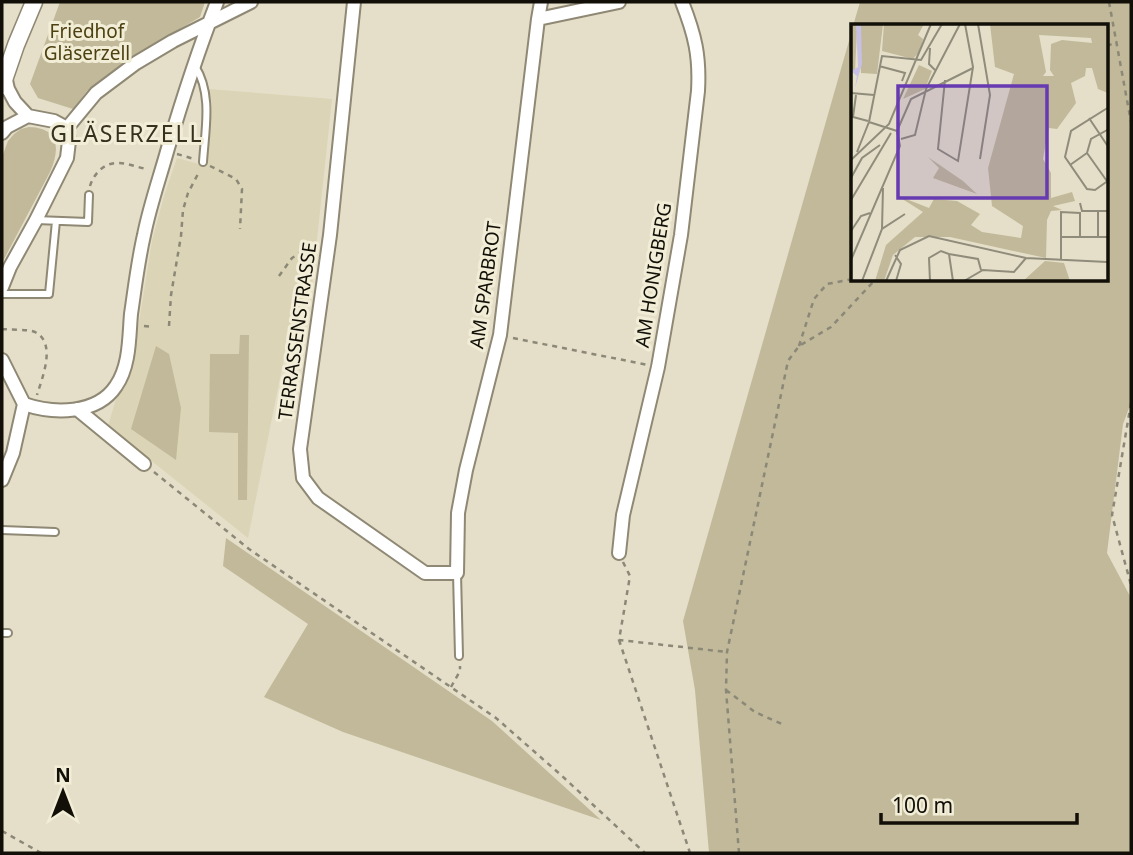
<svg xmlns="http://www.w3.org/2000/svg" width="1133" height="855" viewBox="0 0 1133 855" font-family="'Noto Sans',sans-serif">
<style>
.built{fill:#dbd4b6}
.green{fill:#c1b999}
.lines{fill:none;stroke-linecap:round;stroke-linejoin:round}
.lane-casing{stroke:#8e8874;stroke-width:10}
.street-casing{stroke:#8e8874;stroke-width:16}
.secondary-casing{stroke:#8e8874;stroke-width:19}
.path{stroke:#8c8878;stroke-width:2.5;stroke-dasharray:5 5;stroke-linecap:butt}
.lane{stroke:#fff;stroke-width:6}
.street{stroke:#fff;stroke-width:12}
.secondary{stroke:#fff;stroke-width:16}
.labels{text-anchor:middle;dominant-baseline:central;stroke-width:6;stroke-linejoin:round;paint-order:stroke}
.park-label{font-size:19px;fill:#4d4112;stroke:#f2edd6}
.street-label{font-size:19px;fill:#110f07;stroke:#f2edd6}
.quarter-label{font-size:23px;letter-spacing:2px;fill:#36311f;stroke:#f2edd6}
.inset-road{fill:none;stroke:#908c7b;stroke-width:2}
.view{fill:#673ab1;fill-opacity:0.15;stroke:#673ab1;stroke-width:3.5}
.inset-edge{fill:none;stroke:#110f07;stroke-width:3.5}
</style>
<rect width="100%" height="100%" fill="#e5dfc9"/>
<path class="built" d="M208,89L332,99L310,305L300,304L299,313H293L248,538L108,426L116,399L125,387L131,372L152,241L164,196L177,158L206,166L212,104Z"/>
<path class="green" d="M60,2H205L200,17L168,36L87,91L73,109L38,98L30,84Z
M860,2H1131V403L1123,424L1107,553L1131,598V853H709L695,690L683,621L853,27V280H1107V26H853Z
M29,127C60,128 60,149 50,172L2,263V157L8,141L14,134L21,129Z
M240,335H249L247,500H238V433L209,432L210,354H239Z
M156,346L169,354L181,408L176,460L131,429Z
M226,538L492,721L601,820L343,732L264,697L308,624L223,566Z"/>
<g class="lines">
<g class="lane-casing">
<path id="lane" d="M195,66C213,94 205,130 203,162
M36,220L88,222L89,195
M2,294H49L56,221
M2,530L55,532
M457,573L459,656
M2,633H8"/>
</g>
<g class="street-casing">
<path id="street" d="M354,2L330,235L300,449L303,478L318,498L425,573H457L458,513L466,470L500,335L538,19L541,2
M538,19L619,2
M5,76L8,89L15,102L28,116L54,121L67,128
M67,128L96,93L136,63L173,41L251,2
M2,133L7,127L28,116
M2,287L10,267L36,220L67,158L69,141L67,128
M2,360L24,404L13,453L2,480
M24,404C53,414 97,415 116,386C130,366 129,337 131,314C135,287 138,261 144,235C150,205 160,177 168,148C183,97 198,51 217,2
M77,409L144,464
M619,553L623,515L658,367L681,235L698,91C700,56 695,35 682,2"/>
</g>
<g class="secondary-casing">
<path id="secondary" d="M2,86L16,45L34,2"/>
</g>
<path class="path" d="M1109,2L1131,122
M1107,46L1117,42
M177,154L194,159
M210,166L236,179L242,189L240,229
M90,186C94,173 105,162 119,163C128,163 138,168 148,169
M279,276L292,258L315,244
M144,326L153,327
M169,326L171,295L181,236L183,210L188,193L199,172
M2,329C10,330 28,329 35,332C57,343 42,378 37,395
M472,329L490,333
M513,338L648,365
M799,346L814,299L827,284L853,279
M1131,403L1112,515L1131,585
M154,472L249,549L496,718L561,775L645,853
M623,562L630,576L619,640L727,652
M619,640L690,853
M451,687L460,671V666
M726,690L755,712L784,725
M2,831L41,853
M739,853L726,690L727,652L788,361L799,346L831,327L875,280"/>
<use href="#lane" class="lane"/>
<use href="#street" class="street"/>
<use href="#secondary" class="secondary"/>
</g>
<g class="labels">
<g class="park-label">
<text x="87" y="31">Friedhof<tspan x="87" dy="22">Gläserzell</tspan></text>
</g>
<g class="street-label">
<text transform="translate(653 275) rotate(-81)">AM HONIGBERG</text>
<text transform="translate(485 285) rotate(-82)">AM SPARBROT</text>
<text transform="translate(297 331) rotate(-82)">TERRASSENSTRASSE</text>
</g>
<g class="quarter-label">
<text x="127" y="133">GLÄSERZELL</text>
</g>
</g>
<g transform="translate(851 24)">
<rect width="257" height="257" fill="#e5dfc9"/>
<path d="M0,0H5L6,7L4,47H0ZM10,0H32L26,50L10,49ZM33,0H73L67,11L72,15L69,27L62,35L31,27ZM139,0H257V69L247,65L241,44H235L234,52L220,59L225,79L206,105L198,104L195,118L192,135L200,149V174L221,168L224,177L202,182L211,186L200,187L196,196L195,234L99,213H64L42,231L33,257H24L35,221L72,188L45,171L78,184L83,175L106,177L129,190L120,201L131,208L170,214L172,202L141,182L137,144L163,50L144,43ZM188,11L240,14L241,19L211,16L200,20L199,46L203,52H192L195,48ZM68,41L81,47L74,65L52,75ZM77,133L112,157L126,170L82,154L88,144ZM194,237L213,239L219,257H172Z" fill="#c1b999" fill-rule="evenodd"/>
<path d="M5,0H10L11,40L4,64L6,52L0,47L7,43Z" fill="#c8bfe4"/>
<path class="inset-road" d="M127,0L139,71L129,135M79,24L78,40L84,46M28,42L54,49L51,57M94,56L87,125L107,137L122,43L114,0M0,69L23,71M5,71L2,93L17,97M258,83L220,107L214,133L236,165L244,166L258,156M238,94L258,124M18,98L31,32L70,36L91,0M18,98L46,107M46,107L60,75L122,44M50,115L64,111L75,65L109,0M6,128L18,98M236,129L258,160M0,136L38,100L80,0M219,141L236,129L240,115L258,105M0,154L11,134L29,121M0,176L40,109M229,179L231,187H258M31,205L32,164M0,207L10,192L19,189M210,213V188L229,189V212M247,213V187M98,230L127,235L130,246M44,231L50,240L45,257M0,236L49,122L46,107M210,237V213H258M11,257L31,205L54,190M35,257L49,226L78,212L175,234L256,238M79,257L78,234L90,227L98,230L102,257M113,257L132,246L163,248L175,234"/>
<path class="view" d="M47,62H196V174H47Z"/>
<rect width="257" height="257" class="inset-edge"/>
</g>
<rect width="1133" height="855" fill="none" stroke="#110f07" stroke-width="7"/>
<g transform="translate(63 792)" stroke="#f2edd6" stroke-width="5" paint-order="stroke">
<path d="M0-5L12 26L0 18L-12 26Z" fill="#110f07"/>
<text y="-10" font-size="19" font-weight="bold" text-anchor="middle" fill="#110f07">N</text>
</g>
<path d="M881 813v10h196v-10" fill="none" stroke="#110f07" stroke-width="3.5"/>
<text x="892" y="813" font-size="21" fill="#110f07" stroke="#f2edd6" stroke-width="5" paint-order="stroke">100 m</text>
</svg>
